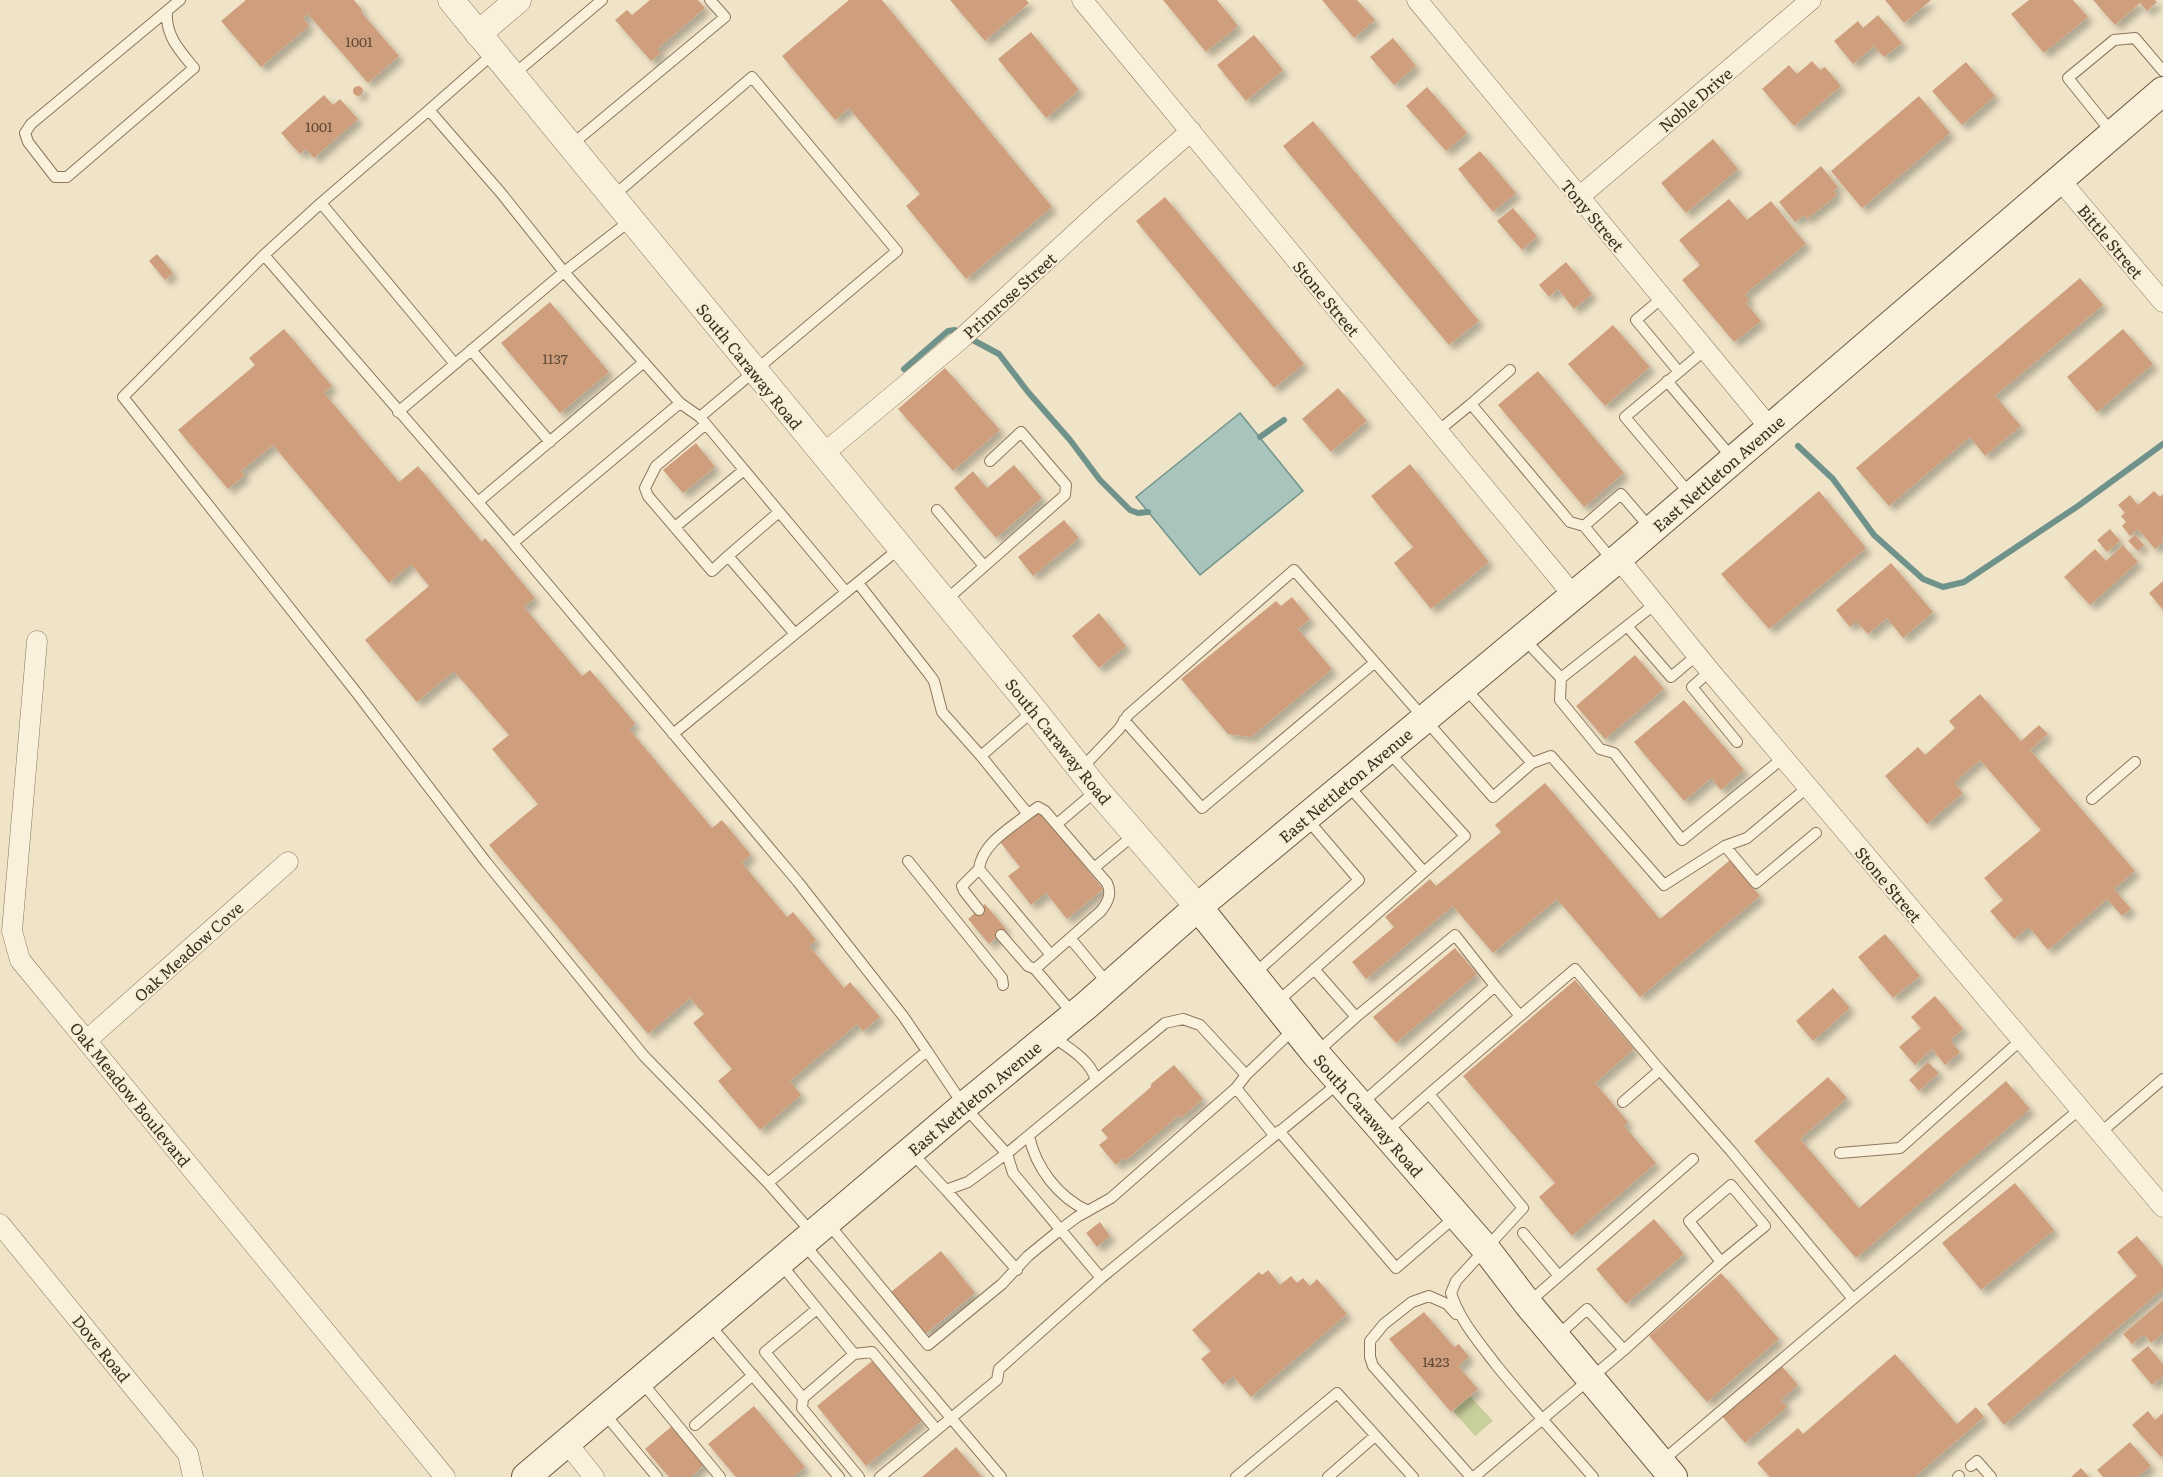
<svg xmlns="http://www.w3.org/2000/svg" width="2163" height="1477" viewBox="0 0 2163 1477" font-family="Literata,serif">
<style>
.green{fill:#c9cf9b}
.water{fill:#a9c4bc;stroke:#6f938a;stroke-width:1.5}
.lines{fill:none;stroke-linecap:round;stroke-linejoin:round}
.stream{stroke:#6f938a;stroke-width:6}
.building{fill:#cf9f7d;filter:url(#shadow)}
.service-casing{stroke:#8d765c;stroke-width:12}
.minor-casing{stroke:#8d765c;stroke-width:21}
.tertiary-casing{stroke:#8d765c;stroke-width:27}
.secondary-casing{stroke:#6f573f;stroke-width:30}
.service{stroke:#faf1dc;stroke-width:10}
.minor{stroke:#faf1dc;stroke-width:20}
.tertiary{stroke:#faf1dc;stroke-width:26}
.secondary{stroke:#faf1dc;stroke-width:28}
.labels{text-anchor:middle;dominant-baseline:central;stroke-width:4.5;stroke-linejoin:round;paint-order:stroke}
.number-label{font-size:14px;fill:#624a37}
.street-label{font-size:16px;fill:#3d2e20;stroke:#f7eed8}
</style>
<defs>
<filter id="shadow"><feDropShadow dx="5.5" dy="5.5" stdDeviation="3" flood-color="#0004"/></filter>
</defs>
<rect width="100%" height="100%" fill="#f0e4c8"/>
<path class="green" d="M1470,1396L1493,1421L1475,1436L1453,1411Z"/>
<path class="water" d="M1240,413L1303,491L1200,575L1136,497Z"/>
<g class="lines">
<path class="stream" d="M971,339L999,354L1028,392L1070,440L1100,480L1130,510L1138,513L1148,512
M904,369L948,331L955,330
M1260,437L1284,420
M1798,446L1833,479L1874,535L1923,579L1943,587L1964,582L2078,506L2163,444"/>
</g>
<path class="building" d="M246,0H354L362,10L361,12L399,56L368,83L308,14L303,18L309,26L261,67L221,21Z
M650,0H698L705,8L657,49L661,53L651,61L615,20L627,10L632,15Z
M849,0H882L1052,207L966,279L906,206L920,194L849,108L835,120L782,56Z
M950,0H1026L1029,3L985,41Z
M1163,0H1217L1238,26L1206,52Z
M1322,0H1357L1375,20L1354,38Z
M1885,0H1931L1904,23Z
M2029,0H2073L2088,17L2044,53L2011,14Z
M2093,0H2155L2157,2L2147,11L2140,3L2115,25Z
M1878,15L1902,43L1884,57L1874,46L1853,64L1834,41L1858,21L1863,28Z
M1031,32L1079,90L1046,118L998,59Z
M1254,35L1283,70L1246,101L1217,65Z
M1393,38L1416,66L1394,85L1370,57Z
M1812,61L1820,70L1825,67L1841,86L1794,126L1762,89L1789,65L1797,74Z
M1966,62L1995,96L1962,125L1932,91Z
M353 91a5 5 0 1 1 10 0a5 5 0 1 1-10 0Z
M1427,87L1467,133L1446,151L1406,106Z
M324,95L333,105L340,99L358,119L314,158L306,149L300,154L281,133Z
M1919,96L1950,133L1862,208L1831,171Z
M1313,121L1479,321L1449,345L1283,146Z
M1713,139L1738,169L1686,213L1661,183Z
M1480,151L1516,193L1493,212L1458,169Z
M1821,166L1838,187L1834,191L1837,195L1807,219L1804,215L1795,222L1779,202Z
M1165,197L1304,364L1274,388L1136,221Z
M1729,199L1747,220L1771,201L1806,244L1745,294L1749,300L1746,303L1761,321L1734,342L1682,280L1700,265L1679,240Z
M1513,208L1537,236L1522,250L1497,221Z
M157,254L173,273L165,280L149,261Z
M1566,262L1592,294L1574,309L1558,289L1549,297L1539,285Z
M2080,278L2103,305L1995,396L2021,426L1985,456L1970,437L1889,506L1856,468Z
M550,302L609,372L560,413L501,343Z
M1613,325L1650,367L1605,406L1568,364Z
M284,329L332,386L324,393L399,482L418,466L482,542L485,538L535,598L524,607L582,676L590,670L635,723L629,729L712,828L722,820L751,855L742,863L787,917L793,912L816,940L809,946L844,988L850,982L880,1017L863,1031L857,1024L790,1081L801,1095L760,1130L718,1081L732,1069L693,1023L704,1014L690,998L648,1034L489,845L538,804L492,749L509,735L454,671L417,702L365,640L429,586L411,564L389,583L273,445L241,471L245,475L228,489L178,430L255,365L249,358Z
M2123,329L2153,364L2097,412L2067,377Z
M945,368L1000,430L953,471L898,409Z
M1538,371L1624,473L1584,507L1498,405Z
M1338,388L1367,421L1331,452L1302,419Z
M696,443L715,467L683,493L663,470Z
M1410,464L1489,562L1431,609L1394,563L1413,547L1371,496Z
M1014,465L1042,498L996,538L954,488L973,471L987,488Z
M1819,491L1866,548L1769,629L1721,574Z
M2154,491L2160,497L2163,494V542L2155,549L2138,529L2130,536L2122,526L2126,522L2121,516L2125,513L2118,505L2130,495L2138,505Z
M1064,520L1079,538L1033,576L1018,557Z
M2110,529L2120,541L2107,552L2097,540Z
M2135,535L2144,545L2138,551L2128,541Z
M2123,545L2138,562L2090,605L2064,577L2095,549L2106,561Z
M1891,563L1933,612L1903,638L1887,618L1868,634L1856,621L1850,627L1836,610Z
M2163,581V610L2149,593Z
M1292,597L1310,619L1298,629L1332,669L1251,737L1228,734L1181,679L1276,601L1281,606Z
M1099,613L1126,646L1099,668L1072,636Z
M1635,655L1664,689L1605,739L1576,706Z
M1980,694L2021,741L2039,725L2048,734L2030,750L2135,871L2114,889L2131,909L2122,916L2107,899L2048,950L2029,927L2014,939L1990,911L2003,900L1984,878L2041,830L1980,760L1954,783L1963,793L1927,824L1885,776L1918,747L1925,755L1955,728L1949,721Z
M1684,700L1744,770L1721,790L1711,778L1684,801L1634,742Z
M1545,783L1660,919L1730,860L1760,896L1640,997L1557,899L1493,953L1453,906L1366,979L1352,962L1394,927L1385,917L1430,879L1436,886L1501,832L1495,825Z
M1039,810L1103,889L1067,919L1046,893L1031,905L1008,876L1020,867L1000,842Z
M985,904L1006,929L989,944L968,919Z
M1885,934L1920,976L1893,998L1858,957Z
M1455,948L1477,974L1396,1043L1373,1017Z
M1575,980L1634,1049L1595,1083L1628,1122L1624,1126L1656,1163L1572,1236L1539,1197L1555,1183L1463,1076Z
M1833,988L1850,1008L1813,1041L1796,1021Z
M1935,996L1963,1029L1950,1040L1960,1052L1945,1065L1932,1049L1915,1065L1899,1047L1921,1028L1911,1017Z
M1928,1062L1939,1073L1919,1091L1909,1080Z
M1174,1065L1203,1099L1181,1118L1179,1115L1126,1160L1124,1158L1116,1165L1099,1145L1108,1138L1101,1130L1151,1087V1084Z
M1828,1077L1847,1098L1800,1139L1859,1208L2006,1081L2030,1109L1856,1258L1754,1141Z
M2015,1183L2054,1230L1981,1290L1942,1243Z
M1654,1219L1684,1254L1626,1304L1596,1269Z
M1100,1222L1110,1236L1097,1247L1086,1233Z
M2137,1236L2163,1267V1289L2004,1425L1987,1404L2137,1276L2117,1252Z
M941,1251L975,1293L925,1334L891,1292Z
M1268,1270L1280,1285L1291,1276L1297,1283L1303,1278L1310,1286L1317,1279L1347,1314L1251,1397L1233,1376L1223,1385L1201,1359L1211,1351L1192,1330L1259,1272L1262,1275Z
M1721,1273L1779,1339L1707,1402L1649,1336Z
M2163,1300V1333L2151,1343L2144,1334L2132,1344L2123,1334Z
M1424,1312L1454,1347L1459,1344L1469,1357L1458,1366L1478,1389L1451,1412L1389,1339Z
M2148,1346L2163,1364V1376L2152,1385L2131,1360Z
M1895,1354L1957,1424L1976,1407L1984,1417L1915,1477H1770L1757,1463L1798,1428L1803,1434Z
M872,1361L922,1421L866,1466L817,1406Z
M1780,1364L1798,1385L1781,1400L1787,1407L1745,1443L1721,1415Z
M754,1406L805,1467L793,1477H736L708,1444Z
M2148,1411L2155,1420L2163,1413V1455L2161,1457L2132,1425Z
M672,1426L705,1464L691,1477H669L645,1449Z
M2130,1442L2151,1466L2137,1477H2103L2097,1470Z
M956,1447L982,1477H922Z
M2081,1468L2089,1477H2071Z"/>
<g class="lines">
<g class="service-casing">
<path id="service" d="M167,11C165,35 179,50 194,68L67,177H55L28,142L25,133L31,124L180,0
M494,53L429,110L501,193L564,272L680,403
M513,75L602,0
M2113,134L2068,78L2114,40L2135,38L2163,71
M570,146L725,17L710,0
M321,203L429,110
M264,255L502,530L798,882L903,1016L927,1051
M1662,298L1636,320L1679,372L1705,350
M471,350L550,442
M455,364L321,203L264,255L123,397L356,692L486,862L644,1056L768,1183
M1510,370L1471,404L1570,522L1584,526
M1679,372L1625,417L1690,494
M1667,381L1733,459
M398,412L564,272L631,220
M700,417L846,592
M706,424L656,466L645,488L648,496L712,571L728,556
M1438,431L1471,404
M478,502L644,362
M937,510L984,566
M779,512L728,556L795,634
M675,527L744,470
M513,543L680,403L700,417L897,251L752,77L612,197
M1613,561L1584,526L1621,494L1651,529
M858,583L929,674L934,681L942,712L981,756L1034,710
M945,601L1065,495L1066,485L1021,432L990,461
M1627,626L1671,677L1697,655
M1523,638L1561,678L1560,700L1600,749L1614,753L1682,840L1783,758
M1710,671L1692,687L1737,742
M1561,678L1655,604
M1464,687L1532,763L1551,756L1664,885L1725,846L1747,838L1808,787
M1124,720L1202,808L1374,663
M673,734L900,548
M981,756L1028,814C1009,829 982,844 979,869L1051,955L1035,969L1074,1015
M1081,769L1119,729L1128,715L1294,570L1493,797L1532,763
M1347,784L1424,872L1465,836L1387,750
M2092,799L2135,762
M1028,814L1038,807L1045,811L1107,883C1112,894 1108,902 1101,911L1051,955
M1057,824L1097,790
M1725,846L1756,883L1816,833
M908,861L1002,978L1003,985
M1094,868L1135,834
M979,910L964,891L962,886L979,869
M1001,935L1028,966L1035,969
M1070,938L1109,985
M1314,969L1356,1017L1317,1052
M1254,974L1359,880L1307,819
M1495,986L1520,1016
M1276,1003L1424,872
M1356,1017L1455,935L1495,986L1361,1104
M1050,1035C1067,1047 1090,1059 1096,1080
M1660,1070L1731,1151L1853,1299L1661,1462
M1236,1088L1274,1135
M1429,1094L1575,969L1660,1070L1623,1102
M1279,1131L1396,1268L1455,1217
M1386,1132L1429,1094L1523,1208L1456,1281L1451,1293C1460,1321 1479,1342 1497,1366C1528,1404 1561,1440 1593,1477
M2100,1133L2163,1079
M1029,1136C1036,1168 1058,1197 1088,1211
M912,1153L946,1190L968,1182L1010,1151L1165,1023L1183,1019L1200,1025L1246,1075
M1840,1153L1900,1148L2021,1040
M946,1190L1017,1270
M827,1222L928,1345L1002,1284L1028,1256L1061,1229L1077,1217L1111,1198L1236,1088L1246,1075L1295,1028
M1523,1233L1559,1276
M813,1234L768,1183L927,1051L964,1106L1007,1154L1013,1173L1101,1278
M803,1243L1001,1477
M780,1263L854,1354L872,1352L936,1429
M1853,1299L2080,1109
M1528,1303L1693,1159
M1456,1314L1447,1304L1429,1296L1412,1302L1384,1324L1370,1341V1357L1373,1366L1471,1477
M709,1324L839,1477
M1624,1350L1721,1262L1689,1221L1731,1185L1765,1226L1721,1262
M854,1354L803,1398L802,1408L859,1477
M641,1381L720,1477
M803,1398L765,1352L817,1309
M604,1413L657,1477
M695,1425L753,1375
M1971,1466L1977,1461L1991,1477
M880,1477L997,1380L999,1369L1101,1278L1340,1082
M1236,1477L1337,1393L1413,1477
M1328,1477L1375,1436
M1474,1477L1624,1350L1587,1309L1556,1337
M1958,1477L1959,1476"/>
</g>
<g class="minor-casing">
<path id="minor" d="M1082,0L1573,595
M1417,0L1770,428
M2060,180L2163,302
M1579,197L1811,0
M823,454L962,338L1103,208L1191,131
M1618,558L1710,671L2163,1207
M37,641L12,931L20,960L445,1477
M87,1040L288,862
M0,1224L188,1454L193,1477
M567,1443L594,1477"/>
</g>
<g class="tertiary-casing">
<path id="tertiary" d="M451,0L1034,710L1097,790L1198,907
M478,34L518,0"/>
</g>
<g class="secondary-casing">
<path id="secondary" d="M1198,907L1316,1054L1486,1249L1528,1304L1673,1477
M526,1477L964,1106L1088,1004L1198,907L1614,562L2163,91"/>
</g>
<use href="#service" class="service"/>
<use href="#minor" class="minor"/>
<use href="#tertiary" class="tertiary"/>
<use href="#secondary" class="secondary"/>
</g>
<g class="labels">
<g class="number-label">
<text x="359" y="41">1001</text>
<text x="319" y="126">1001</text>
<text x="555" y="358">1137</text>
<text x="1436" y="1361">1423</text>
</g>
<g class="street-label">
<text transform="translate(1695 99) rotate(-40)">Noble Drive</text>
<text transform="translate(1593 215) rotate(50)">Tony Street</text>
<text transform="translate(2111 241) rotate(50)">Bittle Street</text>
<text transform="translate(1009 295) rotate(-42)">Primrose Street</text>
<text transform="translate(1327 298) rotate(50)">Stone Street</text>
<text transform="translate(750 366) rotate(51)">South Caraway Road</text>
<text transform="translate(1718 473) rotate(-41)">East Nettleton Avenue</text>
<text transform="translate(1059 741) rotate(51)">South Caraway Road</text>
<text transform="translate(1345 785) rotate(-40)">East Nettleton Avenue</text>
<text transform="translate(1889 884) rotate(50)">Stone Street</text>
<text transform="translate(188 951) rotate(-42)">Oak Meadow Cove</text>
<text transform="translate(131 1094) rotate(51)">Oak Meadow Boulevard</text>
<text transform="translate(974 1098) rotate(-40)">East Nettleton Avenue</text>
<text transform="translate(1369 1115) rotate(49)">South Caraway Road</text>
<text transform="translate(102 1348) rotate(51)">Dove Road</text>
</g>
</g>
</svg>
